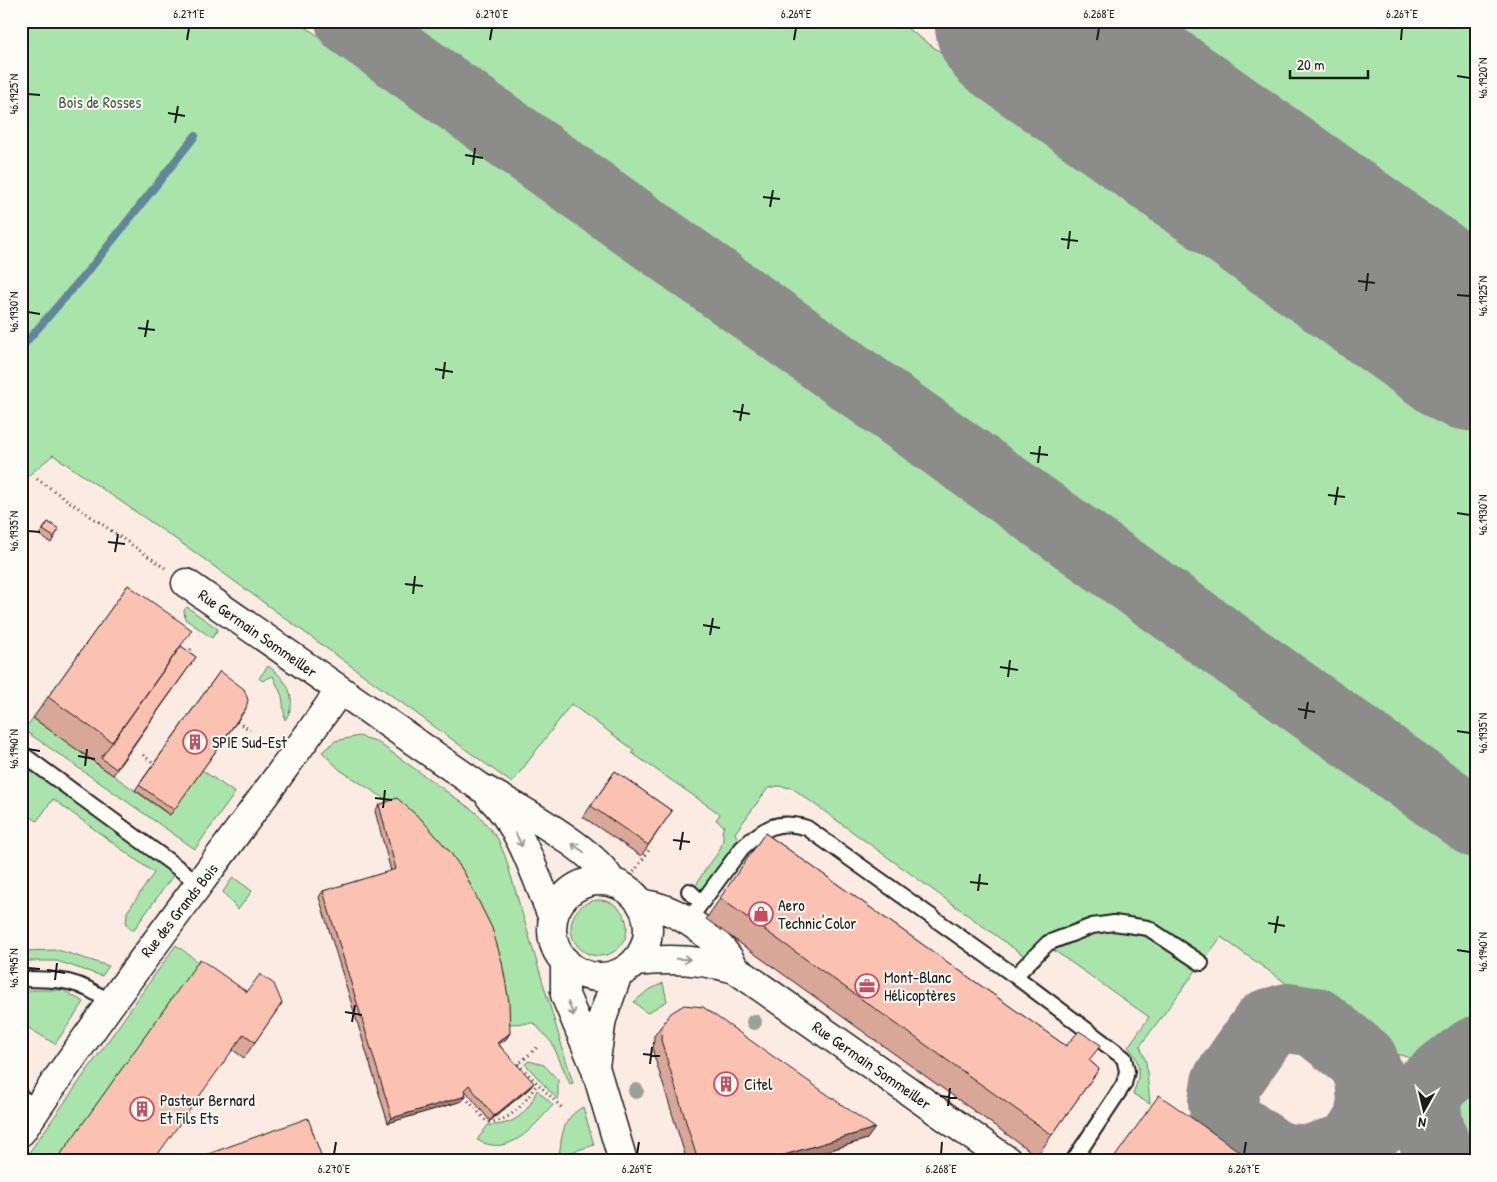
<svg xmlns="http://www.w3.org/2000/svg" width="1497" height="1182" viewBox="0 0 1497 1182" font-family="'Patrick Hand',sans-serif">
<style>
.built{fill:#fcebe2}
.green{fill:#a9e4aa;stroke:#628063}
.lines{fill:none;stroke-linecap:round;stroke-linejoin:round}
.stream{stroke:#62869c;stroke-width:8}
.taxiway{stroke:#8c8c8a;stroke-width:70}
.runway{stroke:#8c8c8a;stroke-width:175}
.service-casing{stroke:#1c1c1c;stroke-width:18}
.minor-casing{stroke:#1c1c1c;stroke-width:31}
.path{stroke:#1c1c1c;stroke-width:3;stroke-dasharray:1 4;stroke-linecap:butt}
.service{stroke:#fdfcf7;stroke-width:14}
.minor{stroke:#fdfcf7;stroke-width:28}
.tree{fill:#98a296}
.wall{fill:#d8a798;stroke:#1c1c1c}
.shaded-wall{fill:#b0887c;stroke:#1c1c1c}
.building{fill:#fbc2b1;stroke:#1c1c1c}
.oneway{stroke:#989794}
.ticks{fill:none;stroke:#1c1c1c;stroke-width:2}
.labels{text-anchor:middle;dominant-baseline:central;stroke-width:4;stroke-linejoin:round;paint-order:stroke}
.park-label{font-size:16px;fill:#465847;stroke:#fdfcf7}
.street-label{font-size:16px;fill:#1c1c1c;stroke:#fdfcf7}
.poi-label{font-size:16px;fill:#1c1c1c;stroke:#fdfcf7;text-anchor:start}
.neatline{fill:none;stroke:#1c1c1c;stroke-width:2}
.ticks-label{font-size:12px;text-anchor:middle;fill:#1c1c1c}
</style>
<rect width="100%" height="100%" fill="#fdfcf7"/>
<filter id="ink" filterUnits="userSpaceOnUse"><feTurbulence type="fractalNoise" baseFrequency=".02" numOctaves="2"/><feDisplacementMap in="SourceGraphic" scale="10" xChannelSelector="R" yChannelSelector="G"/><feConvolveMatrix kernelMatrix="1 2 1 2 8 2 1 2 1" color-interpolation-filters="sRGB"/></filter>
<g filter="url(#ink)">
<path class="built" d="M121,21H1460L1476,33V1161H21V482L53,455Z"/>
<path class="green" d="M21,21H297L538,190L672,288L1476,856V1026L1437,1055L1414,1059L1379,1049L1221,937L1140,1046L1146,1062L1150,1104L1133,1094C1140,1077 1142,1061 1128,1047L1149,1017L1052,949L1038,966L792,788L779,786L768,788L735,833L738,839L701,891L696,887C701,868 729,850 722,831L724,826L716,820L720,814L632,753L634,750L571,704L512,783L190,549L53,455L21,482Z
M406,21H897L1476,435V784Z
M1161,21H1476V246Z
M187,607L218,629L212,638L185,619L184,610Z
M268,666C286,678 300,699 285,720L282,696L273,676L262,681L259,678Z
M33,718L169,815L202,770L235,793L195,849L24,730Z
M359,736L376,741L478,814L498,839L505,856L573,1083L570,1084L552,1043L534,1023L506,1024L393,804L340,770L322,752L335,741Z
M21,764L174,874L133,931L126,925L127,912L154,873L53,799L37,821L21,810Z
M233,877L252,891L238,910L223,892Z
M571 928a28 28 0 1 1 56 0a28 28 0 1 1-56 0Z
M176,945L201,964L56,1161H23Z
M58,950L109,966L102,976L57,961H21V951Z
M663,983L667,1001L647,1013L634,1002L647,991Z
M22,990H63L84,1002L55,1044L22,1024Z
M529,1061L544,1065L558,1080V1100L525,1064Z
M1476,1077V1161H1460L1448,1131L1459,1095Z
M537,1090L553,1105C533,1127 510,1158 477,1140L488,1125C514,1126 528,1113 537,1090Z
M583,1107L594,1145L559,1156C562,1135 562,1118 583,1107Z"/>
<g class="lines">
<path class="stream" d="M21,348L93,265L195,136"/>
<path class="taxiway" d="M350,21L1476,823
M1338,1151L1309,1160L1285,1158L1271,1153L1234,1127L1226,1118L1223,1102L1226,1083L1267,1024L1288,1018L1315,1022L1363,1060L1370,1079L1372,1101L1368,1124L1359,1135L1435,1083
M1441,1161C1433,1139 1418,1108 1433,1085C1441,1074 1464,1060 1476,1051"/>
<path class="runway" d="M1022,21L1476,344"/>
<g class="service-casing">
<path id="service" d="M21,753L200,884
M689,891L701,902
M688,921L742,848C764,828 777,819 807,828L1015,976L1124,1058L1127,1071L1124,1084L1073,1161
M1015,976L1048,943L1092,926L1114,923L1148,928L1201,963
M21,979C60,979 79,979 110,1003
M21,1097L37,1108"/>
</g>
<g class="minor-casing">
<path id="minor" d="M186,583L480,787C510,803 600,852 611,882
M490,797C522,828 536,878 553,918
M552 929a48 48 0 1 1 96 0a48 48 0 1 1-96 0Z
M642,904C676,907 720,938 735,969
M565,961V995L595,1067L623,1161
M635,962C669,958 701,959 735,969L1008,1161
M595,1066L602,1019L618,974
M21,1132C122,981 236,839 340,690"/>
</g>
<path class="path" d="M37,479L165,568
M188,654L193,646
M237,722L250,730
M143,755L154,763
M634,872L651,847
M518,1064L563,1109
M517,1065L538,1047
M465,1097L487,1122C511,1123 526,1101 537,1084"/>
<use href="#service" class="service"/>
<use href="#minor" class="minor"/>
</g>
<g class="tree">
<circle cx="754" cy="1022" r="8"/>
<circle cx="636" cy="1091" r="8"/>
</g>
<path class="wall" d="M48,522L59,529L51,543L39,535Z
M128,585L181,646L196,657L113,775L97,764L98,763L97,764L33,718Z
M220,671L246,709L170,815L135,790Z
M615,771L672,811L641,856L583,817Z
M379,805L510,1033L506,1039L499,1044L530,1088L490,1121L465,1090V1091L466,1096L462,1101L388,1123L319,897L323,891L391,871L375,811Z
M765,833L1066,1046L1090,1061L1099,1069L1037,1156L706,919Z
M247,992L282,1003L244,1058L233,1050Z
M662,1025L867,1139L794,1161H687L653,1052L654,1036Z"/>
<path class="shaded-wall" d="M510,1033L506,1039L493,1049L497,1043Z
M534,1083L530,1088L490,1121L494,1116Z
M466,1096L462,1101L388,1123L392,1118Z
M875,1128L867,1139L794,1161H764Z"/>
<path class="building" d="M48,522L59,529L54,537L43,530Z
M128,585L192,630L112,742L48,697Z
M181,646L196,657L116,769L101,758Z
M220,671L244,689L248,700L246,708L174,810L139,785Z
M615,771L672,811L648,845L591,806Z
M397,798L422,820L450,852L464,872L492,928L502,962L509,1002L510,1033L497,1043L534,1083L494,1116L469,1085L464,1090L466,1096L392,1118L323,891L396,869L379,805Z
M765,833L1066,1046L1079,1031L1101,1045L1089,1060L1099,1069L1052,1135L720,898Z
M200,959L247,992L260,974L274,984L282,1003L255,1042L244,1034L153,1161H56Z
M684,1005L703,1007L875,1128L764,1161H698L661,1040L662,1025L671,1013Z
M1159,1095L1253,1161H1112Z
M308,1118L323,1161H198L197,1158Z"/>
<defs><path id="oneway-shaft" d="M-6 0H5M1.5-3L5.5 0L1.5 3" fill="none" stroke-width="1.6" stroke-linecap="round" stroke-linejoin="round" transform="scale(1.25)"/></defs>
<g class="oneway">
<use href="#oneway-shaft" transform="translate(519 840) rotate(64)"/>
<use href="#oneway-shaft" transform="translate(578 848) rotate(-145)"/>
<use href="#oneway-shaft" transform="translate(683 959) rotate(2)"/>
<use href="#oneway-shaft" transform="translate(571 1009) rotate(68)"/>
</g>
</g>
<path class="ticks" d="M187,40L189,28M490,40L492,28M794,40L796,28M1097,40L1099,28M1401,40L1402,28M1457,76L1470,78M28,94L40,95M168,113L185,116M175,123L178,106M465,155L483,158M473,165L475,148M763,197L780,199M770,207L773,190M1061,239L1078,241M1068,249L1070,231M1358,281L1375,283M1366,291L1368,273M1457,295L1470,296M28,312L40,314M138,328L155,330M145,337L148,320M435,369L453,372M443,379L445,362M733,411L750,414M740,421L743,404M1030,453L1048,455M1038,463L1040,446M1328,495L1345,497M1335,505L1338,487M1457,513L1470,515M28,531L40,532M108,542L125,544M115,552L118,534M405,584L423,586M413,594L415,576M703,625L720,628M710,635L713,618M1000,667L1018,670M1008,677L1010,660M1298,709L1315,712M1305,719L1308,702M1457,731L1470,733M28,749L40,751M78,756L95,759M85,766L87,749M375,798L392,800M383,808L385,790M673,840L690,842M680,850L683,832M970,882L988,884M978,891L980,874M1268,923L1285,926M1275,933L1278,916M1457,950L1470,952M28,968L40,969M47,970L65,973M55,980L57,963M345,1012L362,1015M352,1022L355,1005M643,1054L660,1056M650,1064L652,1047M940,1096L957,1098M948,1106L950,1088M334,1154L336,1142M637,1154L639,1142M941,1154L942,1142M1244,1154L1246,1142"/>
<defs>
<g id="building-ring" transform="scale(1.25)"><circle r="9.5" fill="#fdfcf7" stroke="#d1495b" stroke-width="1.5"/><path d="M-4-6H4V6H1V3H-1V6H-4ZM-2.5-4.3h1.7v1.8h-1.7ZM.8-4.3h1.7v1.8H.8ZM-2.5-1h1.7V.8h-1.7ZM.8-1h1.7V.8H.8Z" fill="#d1495b"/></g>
<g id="shop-ring" transform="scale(1.25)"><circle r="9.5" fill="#fdfcf7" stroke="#d1495b" stroke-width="1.5"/><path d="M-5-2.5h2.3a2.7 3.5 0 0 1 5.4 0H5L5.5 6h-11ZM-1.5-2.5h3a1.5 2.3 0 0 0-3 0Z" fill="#d1495b"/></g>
<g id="office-ring" transform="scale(1.25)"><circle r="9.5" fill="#fdfcf7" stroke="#d1495b" stroke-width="1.5"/><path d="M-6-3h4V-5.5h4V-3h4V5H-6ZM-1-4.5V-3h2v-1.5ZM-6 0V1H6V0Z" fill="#d1495b"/></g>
</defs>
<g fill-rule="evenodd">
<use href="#building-ring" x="195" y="742"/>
<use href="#shop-ring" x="761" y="914"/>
<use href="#office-ring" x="867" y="986"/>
<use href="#building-ring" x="726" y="1084"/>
<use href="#building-ring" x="142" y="1109"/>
</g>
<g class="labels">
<g class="park-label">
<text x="100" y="102">Bois de Rosses</text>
</g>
<g class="street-label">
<text transform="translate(258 633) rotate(35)">Rue Germain Sommeiller</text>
<text transform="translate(179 910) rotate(-52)">Rue des Grands Bois</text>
<text transform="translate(872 1065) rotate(35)">Rue Germain Sommeiller</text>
</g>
<g class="poi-label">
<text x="212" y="742">SPIE Sud-Est</text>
<text x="778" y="905">Aero<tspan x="778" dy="18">Technic'Color</tspan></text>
<text x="884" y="977">Mont-Blanc<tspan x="884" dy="18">Hélicoptères</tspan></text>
<text x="744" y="1084">Citel</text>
<text x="160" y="1100">Pasteur Bernard<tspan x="160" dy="18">Et Fils Ets</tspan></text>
</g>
</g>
<rect width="1497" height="1182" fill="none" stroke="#fdfcf7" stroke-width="55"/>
<g transform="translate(1424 1110) rotate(188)" stroke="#fdfcf7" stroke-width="4" paint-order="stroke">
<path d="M0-4L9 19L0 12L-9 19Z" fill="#1c1c1c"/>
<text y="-8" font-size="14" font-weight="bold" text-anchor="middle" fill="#1c1c1c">N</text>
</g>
<path d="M1290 70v8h78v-8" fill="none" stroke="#1c1c1c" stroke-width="2.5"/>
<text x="1297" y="70" font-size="15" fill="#1c1c1c" stroke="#fdfcf7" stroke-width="4" paint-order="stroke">20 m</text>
<rect x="28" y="28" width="1442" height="1126" class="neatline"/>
<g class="ticks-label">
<text x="189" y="18">6.271°E</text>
<text x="492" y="18">6.270°E</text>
<text x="796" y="18">6.269°E</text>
<text x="1099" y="18">6.268°E</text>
<text x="1402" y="18">6.267°E</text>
<text transform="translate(1483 78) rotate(-90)" y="4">46.1920°N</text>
<text transform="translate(14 94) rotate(-90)" y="4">46.1925°N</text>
<text transform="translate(1483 296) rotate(-90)" y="4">46.1925°N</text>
<text transform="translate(14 312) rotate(-90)" y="4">46.1930°N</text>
<text transform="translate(1483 515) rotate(-90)" y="4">46.1930°N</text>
<text transform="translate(14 531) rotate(-90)" y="4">46.1935°N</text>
<text transform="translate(1483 733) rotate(-90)" y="4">46.1935°N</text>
<text transform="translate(14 749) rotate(-90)" y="4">46.1940°N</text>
<text transform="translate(1483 952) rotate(-90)" y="4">46.1940°N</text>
<text transform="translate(14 968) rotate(-90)" y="4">46.1945°N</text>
<text x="334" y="1173">6.270°E</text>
<text x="637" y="1173">6.269°E</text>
<text x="941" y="1173">6.268°E</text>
<text x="1244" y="1173">6.267°E</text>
</g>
</svg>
